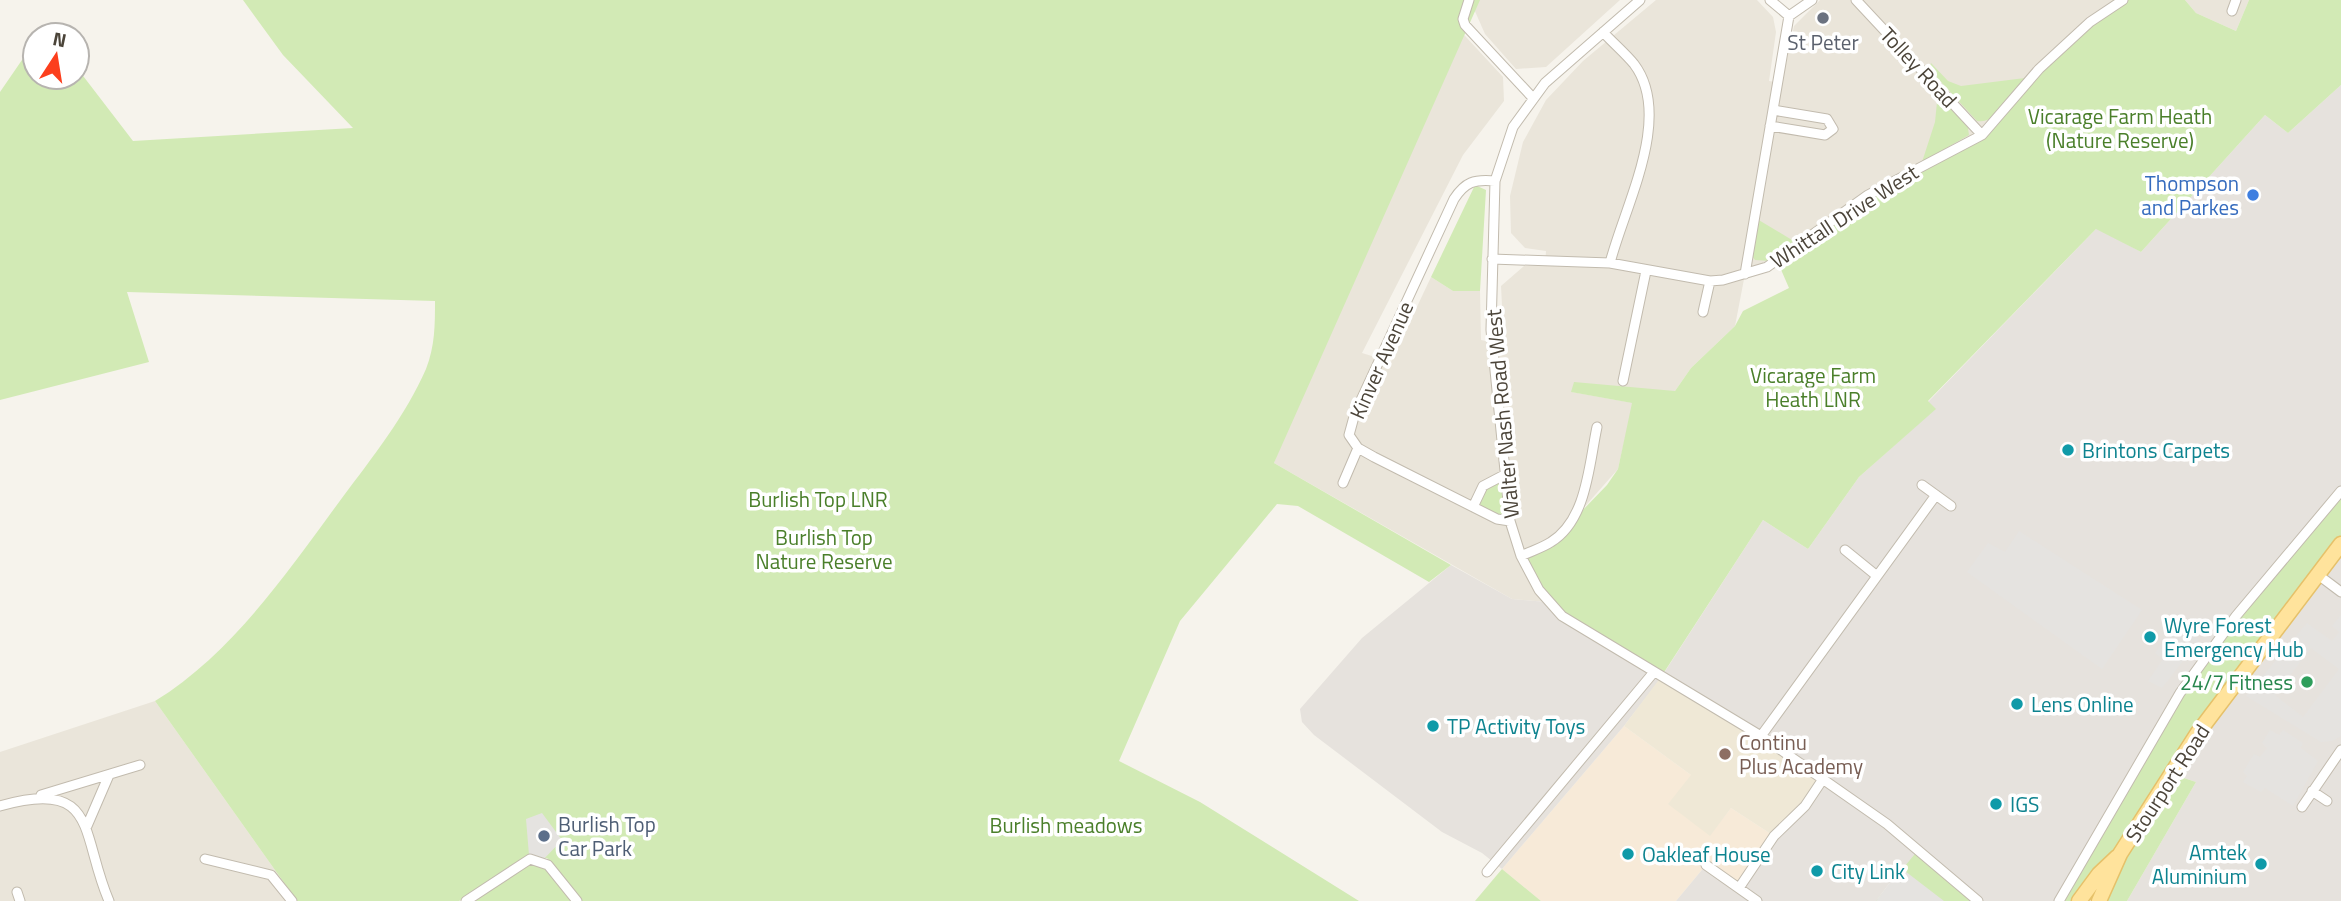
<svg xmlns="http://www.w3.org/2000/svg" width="2341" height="901" viewBox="0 0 2341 901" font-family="'Titillium Web',sans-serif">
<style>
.residential{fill:#eae5da}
.commercial{fill:#f7ead8}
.industrial{fill:#e6e2dd}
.education{fill:#efe8d6}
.green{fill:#d2eab5}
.parking{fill:#e5e3e0;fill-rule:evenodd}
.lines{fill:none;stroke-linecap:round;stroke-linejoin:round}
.minor-casing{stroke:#c2bbae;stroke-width:11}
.primary-casing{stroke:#e6c16a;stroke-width:17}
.minor{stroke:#fff;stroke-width:9}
.primary{stroke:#ffe39c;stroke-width:14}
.worship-dot{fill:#6b7280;stroke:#fff;stroke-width:2.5}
.shop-dot{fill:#3f7fe0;stroke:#fff;stroke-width:2.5}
.culture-dot{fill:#0f9aa8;stroke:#fff;stroke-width:2.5}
.leisure-dot{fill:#2e9e5b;stroke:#fff;stroke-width:2.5}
.education-dot{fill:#8d6e63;stroke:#fff;stroke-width:2.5}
.service-dot{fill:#5c6f8a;stroke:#fff;stroke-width:2.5}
.labels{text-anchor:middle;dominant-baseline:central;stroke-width:7;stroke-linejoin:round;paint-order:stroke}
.worship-label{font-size:21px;fill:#5b616d;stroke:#fff}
.street-label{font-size:21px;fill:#4b4439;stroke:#fff}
.park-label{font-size:21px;fill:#4a7f2a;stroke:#fff}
.shop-label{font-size:21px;fill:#366cbe;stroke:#fff;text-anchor:end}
.culture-label{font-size:21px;fill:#0d838f;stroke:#fff;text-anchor:start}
.leisure-label{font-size:21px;fill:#27864d;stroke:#fff;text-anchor:end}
.education-label{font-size:21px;fill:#785e54;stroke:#fff;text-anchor:start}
.service-label{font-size:21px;fill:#4e5e75;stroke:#fff;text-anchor:start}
</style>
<rect width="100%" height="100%" fill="#f6f3ec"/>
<path class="residential" d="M1478,0H1620L1546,67L1516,69L1485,34L1474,9Z
M1656,0H1757L1773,17L1776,32L1769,81L1782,83L1794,26L1820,0H2123L1982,135L1788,254L1745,274L1735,326L1691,368L1675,391L1572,392L1633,403L1618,469L1573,520L1547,602L1512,599L1274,463L1356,250L1454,24L1503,77L1504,101L1463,155L1362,353L1391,362L1431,277L1453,291H1480L1481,340L1504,345L1501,286L1524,266L1545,265L1546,251L1525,248L1511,233L1510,196L1523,142L1546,100L1583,61Z
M2185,0H2249L2236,31L2196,13Z
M155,701L297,901H0V752Z"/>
<path class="commercial" d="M1624,726L1691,775L1710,835L1731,808L1774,836L1739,888L1706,865L1676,901H1541L1502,869Z"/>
<path class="industrial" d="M2341,85V491L2059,901H1978L1901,868L1876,901H1676L1706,865L1739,887L1774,836L1662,677L1624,726L1502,869L1482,853L1442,832L1314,735L1302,722L1300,709L1362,638L1451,565L1512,599L1547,602L1662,676L1763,520L1808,549L1859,477L1935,409L1928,402L2097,228L2141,252L2265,115L2288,133Z
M2341,544V901H2127L2196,782L2172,774Z"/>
<path class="education" d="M1661,677L1823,779L1774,836L1731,808L1710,836L1668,804L1691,775L1624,726Z"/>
<path class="green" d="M243,0H1480L1274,463L1451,565L1429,582L1298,506L1277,504L1180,621L1119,761L1200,802L1359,901H582L547,858L536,859L530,855L459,901H297L155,701C233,653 288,571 342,498C372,458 406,415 426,369C435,346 435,325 435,301L127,292L149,362L0,400V92L35,41V77H77V68L133,141L353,128L283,55Z
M2123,0H2185L2196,13L2236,31L2249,0H2341V85L2288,133L2265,115L2141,252L2096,229L1928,401L1936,409L1859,477L1808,549L1763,520L1661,677L1562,616L1521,556L1552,542L1607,485L1618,469L1632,403L1571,392L1574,382L1675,391L1691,368L1735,326L1743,311L1789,288L1779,265L1868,195L1982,135L2039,69Z
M1931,63L1948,81L1961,86L2025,78C2013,93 1997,125 1977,121L1929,69Z
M1945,99L1967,122L1969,135L1922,162L1935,122L1937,102Z
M1475,185L1486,190L1480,291H1453L1431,277Z
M1757,219L1797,243L1770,261L1755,260L1752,256Z
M1504,475L1510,519L1473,507L1478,492Z
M2341,491V544L2172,774L2196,782L2127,901H2099L2119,857L2079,901H2059L2180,693Z
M1919,849L1978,901H1876Z
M532,862L546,869L571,901H473Z
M1502,869L1541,901H1475Z"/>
<path class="parking" d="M2019,531L2142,610L2102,669L1967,572L1988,543L2005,552Z
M2341,615V736L2332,741L2321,742L2246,696L2307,623L2332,641L2339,632L2332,626ZM2311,648L2339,669L2303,717L2275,695Z
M2178,620L2199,640L2162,688L2148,681L2163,659L2155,653Z
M2270,730L2279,735L2283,730L2303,743L2301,748L2318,761L2293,806L2265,788L2261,792L2243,782L2247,776L2243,772L2254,754L2260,757L2267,748L2262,743Z
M542,813L562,840L542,861L530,859L529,855L526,819Z
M1901,868L1944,901H1876Z"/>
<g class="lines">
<g class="minor-casing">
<path id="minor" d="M1469,0L1463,19L1465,25L1533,98
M1640,0L1545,83L1513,127L1495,181L1491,330L1510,521L1521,556L1539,590L1562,616L1761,736L1887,824L1978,901
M1770,0L1789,16L1812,0
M1856,0L1982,135
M2232,11L2236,0
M1603,32C1613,43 1625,53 1634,64C1674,117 1624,207 1610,263
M1770,126L1825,135L1833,129L1827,119L1773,110
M1495,181C1474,179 1465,182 1454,199L1355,413L1349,435L1358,448L1374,457L1497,519L1510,521
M1492,259L1610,263L1710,281L1723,280L1767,267L1868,195L1982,135L2039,69L2090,22L2123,0
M1745,274L1789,16
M1703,312L1710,281
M1623,381L1646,271
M1343,483L1358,448
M1922,485L1951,506
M1473,507L1483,486L1504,475
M1845,550L1877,576
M1521,556C1531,551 1542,548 1551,542C1587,520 1589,464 1597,427
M2317,574L2341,592
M1761,736L1936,495
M2312,791L2327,801
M41,795L140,765
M0,806C99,778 80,834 109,901
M2302,807L2341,750
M87,826L109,775
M205,859L271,875L292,901
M1706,865L1757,901
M1487,872L1654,672
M1739,888L1774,836L1805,806L1823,779
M17,892L20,901
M466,901L530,859L548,865L577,901
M2059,901L2180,693L2236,616L2341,491"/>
</g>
<g class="primary-casing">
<path id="primary" d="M2079,901L2099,874L2117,857
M2099,901L2120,854L2197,734L2341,544"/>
</g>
<use href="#minor" class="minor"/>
<use href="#primary" class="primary"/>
</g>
<circle class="worship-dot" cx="1823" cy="18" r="7"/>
<circle class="shop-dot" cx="2253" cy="195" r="7"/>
<g class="culture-dot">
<circle cx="2068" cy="450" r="7"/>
<circle cx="2150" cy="637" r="7"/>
<circle cx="2017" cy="704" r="7"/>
<circle cx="1433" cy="726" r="7"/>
<circle cx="1996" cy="804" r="7"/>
<circle cx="1628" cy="854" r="7"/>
<circle cx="2261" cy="864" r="7"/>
<circle cx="1817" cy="871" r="7"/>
</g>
<circle class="leisure-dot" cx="2307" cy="682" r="7"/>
<circle class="education-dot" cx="1725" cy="754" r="7"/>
<circle class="service-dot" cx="544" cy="836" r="7"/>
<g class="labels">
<g class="worship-label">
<text x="1823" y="42">St Peter</text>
</g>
<g class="street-label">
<text transform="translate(1919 67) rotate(47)">Tolley Road</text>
<text transform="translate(1844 216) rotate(-33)">Whittall Drive West</text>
<text transform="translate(1381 360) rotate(-66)">Kinver Avenue</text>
<text transform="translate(1502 414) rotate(-95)">Walter Nash Road West</text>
<text transform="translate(2167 783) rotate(-57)">Stourport Road</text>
</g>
<g class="park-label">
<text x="2120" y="116">Vicarage Farm Heath<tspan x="2120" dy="24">(Nature Reserve)</tspan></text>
<text x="1813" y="375">Vicarage Farm<tspan x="1813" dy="24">Heath LNR</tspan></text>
<text x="818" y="499">Burlish Top LNR</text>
<text x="824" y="537">Burlish Top<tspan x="824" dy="24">Nature Reserve</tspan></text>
<text x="1066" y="825">Burlish meadows</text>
</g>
<g class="shop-label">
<text x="2239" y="183">Thompson<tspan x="2239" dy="24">and Parkes</tspan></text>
</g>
<g class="culture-label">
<text x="2082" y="450">Brintons Carpets</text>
<text x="2164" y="625">Wyre Forest<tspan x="2164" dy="24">Emergency Hub</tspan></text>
<text x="2031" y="704">Lens Online</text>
<text x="1447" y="726">TP Activity Toys</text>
<text x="2010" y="804">IGS</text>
<text x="2247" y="852" text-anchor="end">Amtek<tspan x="2247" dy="24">Aluminium</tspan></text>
<text x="1642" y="854">Oakleaf House</text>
<text x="1831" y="871">City Link</text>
</g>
<g class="leisure-label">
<text x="2293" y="682">24/7 Fitness</text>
</g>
<g class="education-label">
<text x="1739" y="742">Continu<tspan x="1739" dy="24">Plus Academy</tspan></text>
</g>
<g class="service-label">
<text x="558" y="824">Burlish Top<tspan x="558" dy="24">Car Park</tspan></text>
</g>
</g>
<g transform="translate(56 56) rotate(12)"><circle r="33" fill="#ffffff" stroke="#b7b4b0" stroke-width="2"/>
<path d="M0-5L12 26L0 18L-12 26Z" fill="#fc3f1d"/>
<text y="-10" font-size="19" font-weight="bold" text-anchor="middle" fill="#4b4439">N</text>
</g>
</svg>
